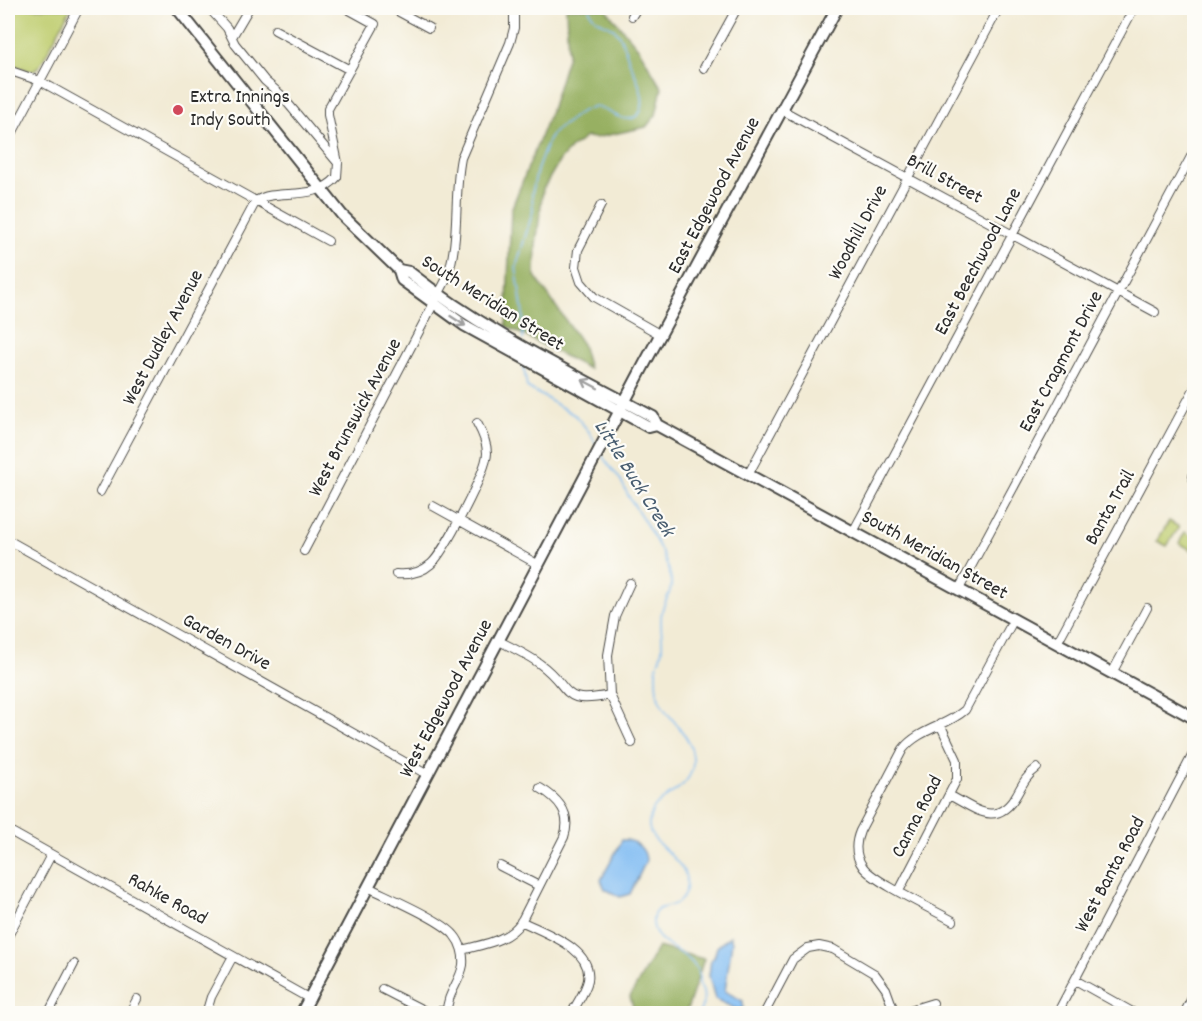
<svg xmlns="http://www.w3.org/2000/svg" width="1202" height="1021" viewBox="0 0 1202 1021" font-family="Dekko,sans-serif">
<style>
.green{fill:#bfcd6f;stroke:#757c4d;stroke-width:1.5}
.forest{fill:#97b062;stroke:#616e46;stroke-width:1.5}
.water{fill:#80bcf3;stroke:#56748f;stroke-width:1.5}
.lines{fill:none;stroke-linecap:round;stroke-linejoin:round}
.stream{stroke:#80bcf3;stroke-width:1.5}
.minor-casing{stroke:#494844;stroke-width:10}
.major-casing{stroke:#494844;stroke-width:14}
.minor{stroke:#fff;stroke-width:8}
.major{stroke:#fff;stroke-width:10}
.oneway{stroke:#a0a0a0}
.poi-dot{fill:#d1495b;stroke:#fdfcf7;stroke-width:2}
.labels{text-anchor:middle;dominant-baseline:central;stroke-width:4.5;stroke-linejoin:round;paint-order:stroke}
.poi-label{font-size:20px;fill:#2b2b2b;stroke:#fdfcf7;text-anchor:start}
.street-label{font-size:20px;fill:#2b2b2b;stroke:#fdfcf7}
.water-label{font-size:21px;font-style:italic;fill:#495e71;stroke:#fdfcf7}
</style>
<rect width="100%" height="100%" fill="#fdfcf7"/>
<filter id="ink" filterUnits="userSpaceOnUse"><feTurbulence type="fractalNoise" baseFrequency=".0167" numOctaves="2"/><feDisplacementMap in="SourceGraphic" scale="12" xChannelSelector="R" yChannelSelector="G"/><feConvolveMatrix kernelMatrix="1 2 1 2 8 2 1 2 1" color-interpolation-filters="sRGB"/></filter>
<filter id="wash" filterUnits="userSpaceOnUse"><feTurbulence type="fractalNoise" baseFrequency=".008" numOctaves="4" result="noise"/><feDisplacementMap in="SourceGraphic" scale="24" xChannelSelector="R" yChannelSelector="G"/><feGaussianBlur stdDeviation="1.35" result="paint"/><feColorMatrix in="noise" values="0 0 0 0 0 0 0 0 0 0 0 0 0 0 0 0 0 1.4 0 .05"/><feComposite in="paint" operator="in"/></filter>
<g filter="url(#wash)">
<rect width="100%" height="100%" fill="#f2ebd5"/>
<path class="green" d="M8,8H71L41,64L33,72L8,63Z
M1169,521L1179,527L1167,546L1157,541Z
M1185,532L1194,538L1193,551L1179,543Z"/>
<path class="forest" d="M566,8H605L639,49L662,88L656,115L646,127L595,138L586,137L571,148L560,160L543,189L536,245L535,276L582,344L589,369L506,326L511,210L551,110L568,55Z
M658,947L704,959L686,1013H635L630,997Z"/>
<path class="water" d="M622,840C634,839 646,848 646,861L630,894L620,897L605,889L601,880Z
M730,936L732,942L725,991L743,1001V1008L738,1010L715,999L709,976L711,959L714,958L717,947Z"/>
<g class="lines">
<path class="stream" d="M523,340V314L516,267L533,211L532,194L537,170L548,141L554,132L582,111L595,106C606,109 619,120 629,119C656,114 635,74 629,61C626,52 623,38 616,31C607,21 594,25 589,8
M523,363L527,387L576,416L590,433L597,446
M602,455C607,465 616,472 621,481C624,486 626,492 629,497C642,518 673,562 671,586C670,595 664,603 662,611C659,623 663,635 662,647C662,654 660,658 657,665C655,673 656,683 657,692C662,719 694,730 693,763C691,796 648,793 649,826C650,847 692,860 686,889C681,914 654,900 653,919C651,949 692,948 699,975C700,977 699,980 699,983C700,986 702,989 703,992C705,1000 702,1006 699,1014"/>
</g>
</g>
<g filter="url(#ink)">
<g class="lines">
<g class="minor-casing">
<path id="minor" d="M209,8L227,28L235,44L265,81L280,94L338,163
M392,8L429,28
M632,16L637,8
M275,30L350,70
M232,37L249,8
M704,68L737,8
M8,70L40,81L328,241
M782,110L1155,312
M8,141L79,8
M601,205L578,250L576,267L581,282L594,297L661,335
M1194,472L1193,477L1194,482
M748,475L999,8
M100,492L256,201C276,187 315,203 337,177L338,163L328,115V109L375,24L346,8
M433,506L539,565
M853,532L1134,8
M8,540L428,775
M304,551L446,280C461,241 453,198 461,158L510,43L514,28V8
M396,574C408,575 421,573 431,564C444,553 487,470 487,453C487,442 482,432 477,423
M630,583L615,616L608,655L610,695L632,743
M959,589L1194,151
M499,641C513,648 528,655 540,664C573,688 559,706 610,695
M1057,643L1194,389
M1112,673L1147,608
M949,795C976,809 997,829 1017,794C1023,783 1027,775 1037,768
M8,830L310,999
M500,866L539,886
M368,887C388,897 442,920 454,935C461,943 464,955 463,965C460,983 446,994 447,1014
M899,891L957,779V760L940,724
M521,921C544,933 593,948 588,980C586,991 577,1003 571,1014
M953,921C934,910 874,882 863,867C855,856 855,843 860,831L903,749C919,729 947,726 965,710L1014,619
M8,936L51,855
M462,950C483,944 507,942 521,922L564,837C572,814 559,799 540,788
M1075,980L1136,1014
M382,989L425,1011H447
M48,1014L74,964
M129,1014L137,999
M206,1014L211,997L233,956
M764,1014L793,959L808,948L819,946L833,949L875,974L886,989L895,1014
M897,1014L933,1003
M1057,1014L1194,752
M1184,1014L1194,994"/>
</g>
<g class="major-casing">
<path id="major" d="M177,8L342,215L399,270L402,280L464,325L649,427L657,425
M399,270L409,272C483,331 570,372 653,417L657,425L1194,718
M301,1014L645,363L837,8"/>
</g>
<use href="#minor" class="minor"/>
<use href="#major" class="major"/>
</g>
<defs><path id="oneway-shaft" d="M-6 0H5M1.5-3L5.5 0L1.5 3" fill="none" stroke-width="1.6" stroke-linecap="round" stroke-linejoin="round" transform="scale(1.5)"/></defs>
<g class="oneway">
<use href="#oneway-shaft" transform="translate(458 321) rotate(33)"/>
<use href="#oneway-shaft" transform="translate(590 384) rotate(-152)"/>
</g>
</g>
<circle class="poi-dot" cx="178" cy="110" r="6"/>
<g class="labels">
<g class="poi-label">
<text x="190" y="98">Extra Innings<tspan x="190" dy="23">Indy South</tspan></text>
</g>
<g class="street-label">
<text transform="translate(944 180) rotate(29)">Brill Street</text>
<text transform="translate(715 196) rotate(-62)">East Edgewood Avenue</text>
<text transform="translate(859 233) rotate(-62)">Woodhill Drive</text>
<text transform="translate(979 262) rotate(-62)">East Beechwood Lane</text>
<text transform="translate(492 304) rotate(32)">South Meridian Street</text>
<text transform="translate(164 338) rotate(-62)">West Dudley Avenue</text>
<text transform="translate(1062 362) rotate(-62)">East Cragmont Drive</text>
<text transform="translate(356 418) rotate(-62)">West Brunswick Avenue</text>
<text transform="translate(1111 508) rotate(-61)">Banta Trail</text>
<text transform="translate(934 556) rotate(29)">South Meridian Street</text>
<text transform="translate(226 643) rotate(29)">Garden Drive</text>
<text transform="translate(447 699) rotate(-62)">West Edgewood Avenue</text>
<text transform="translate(918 817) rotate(-63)">Canna Road</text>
<text transform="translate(1111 875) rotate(-62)">West Banta Road</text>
<text transform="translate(167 900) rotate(29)">Rahke Road</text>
</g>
<g class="water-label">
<text transform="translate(633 479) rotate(58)">Little Buck Creek</text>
</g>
</g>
<rect width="1202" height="1021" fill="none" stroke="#fdfcf7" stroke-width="30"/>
</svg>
